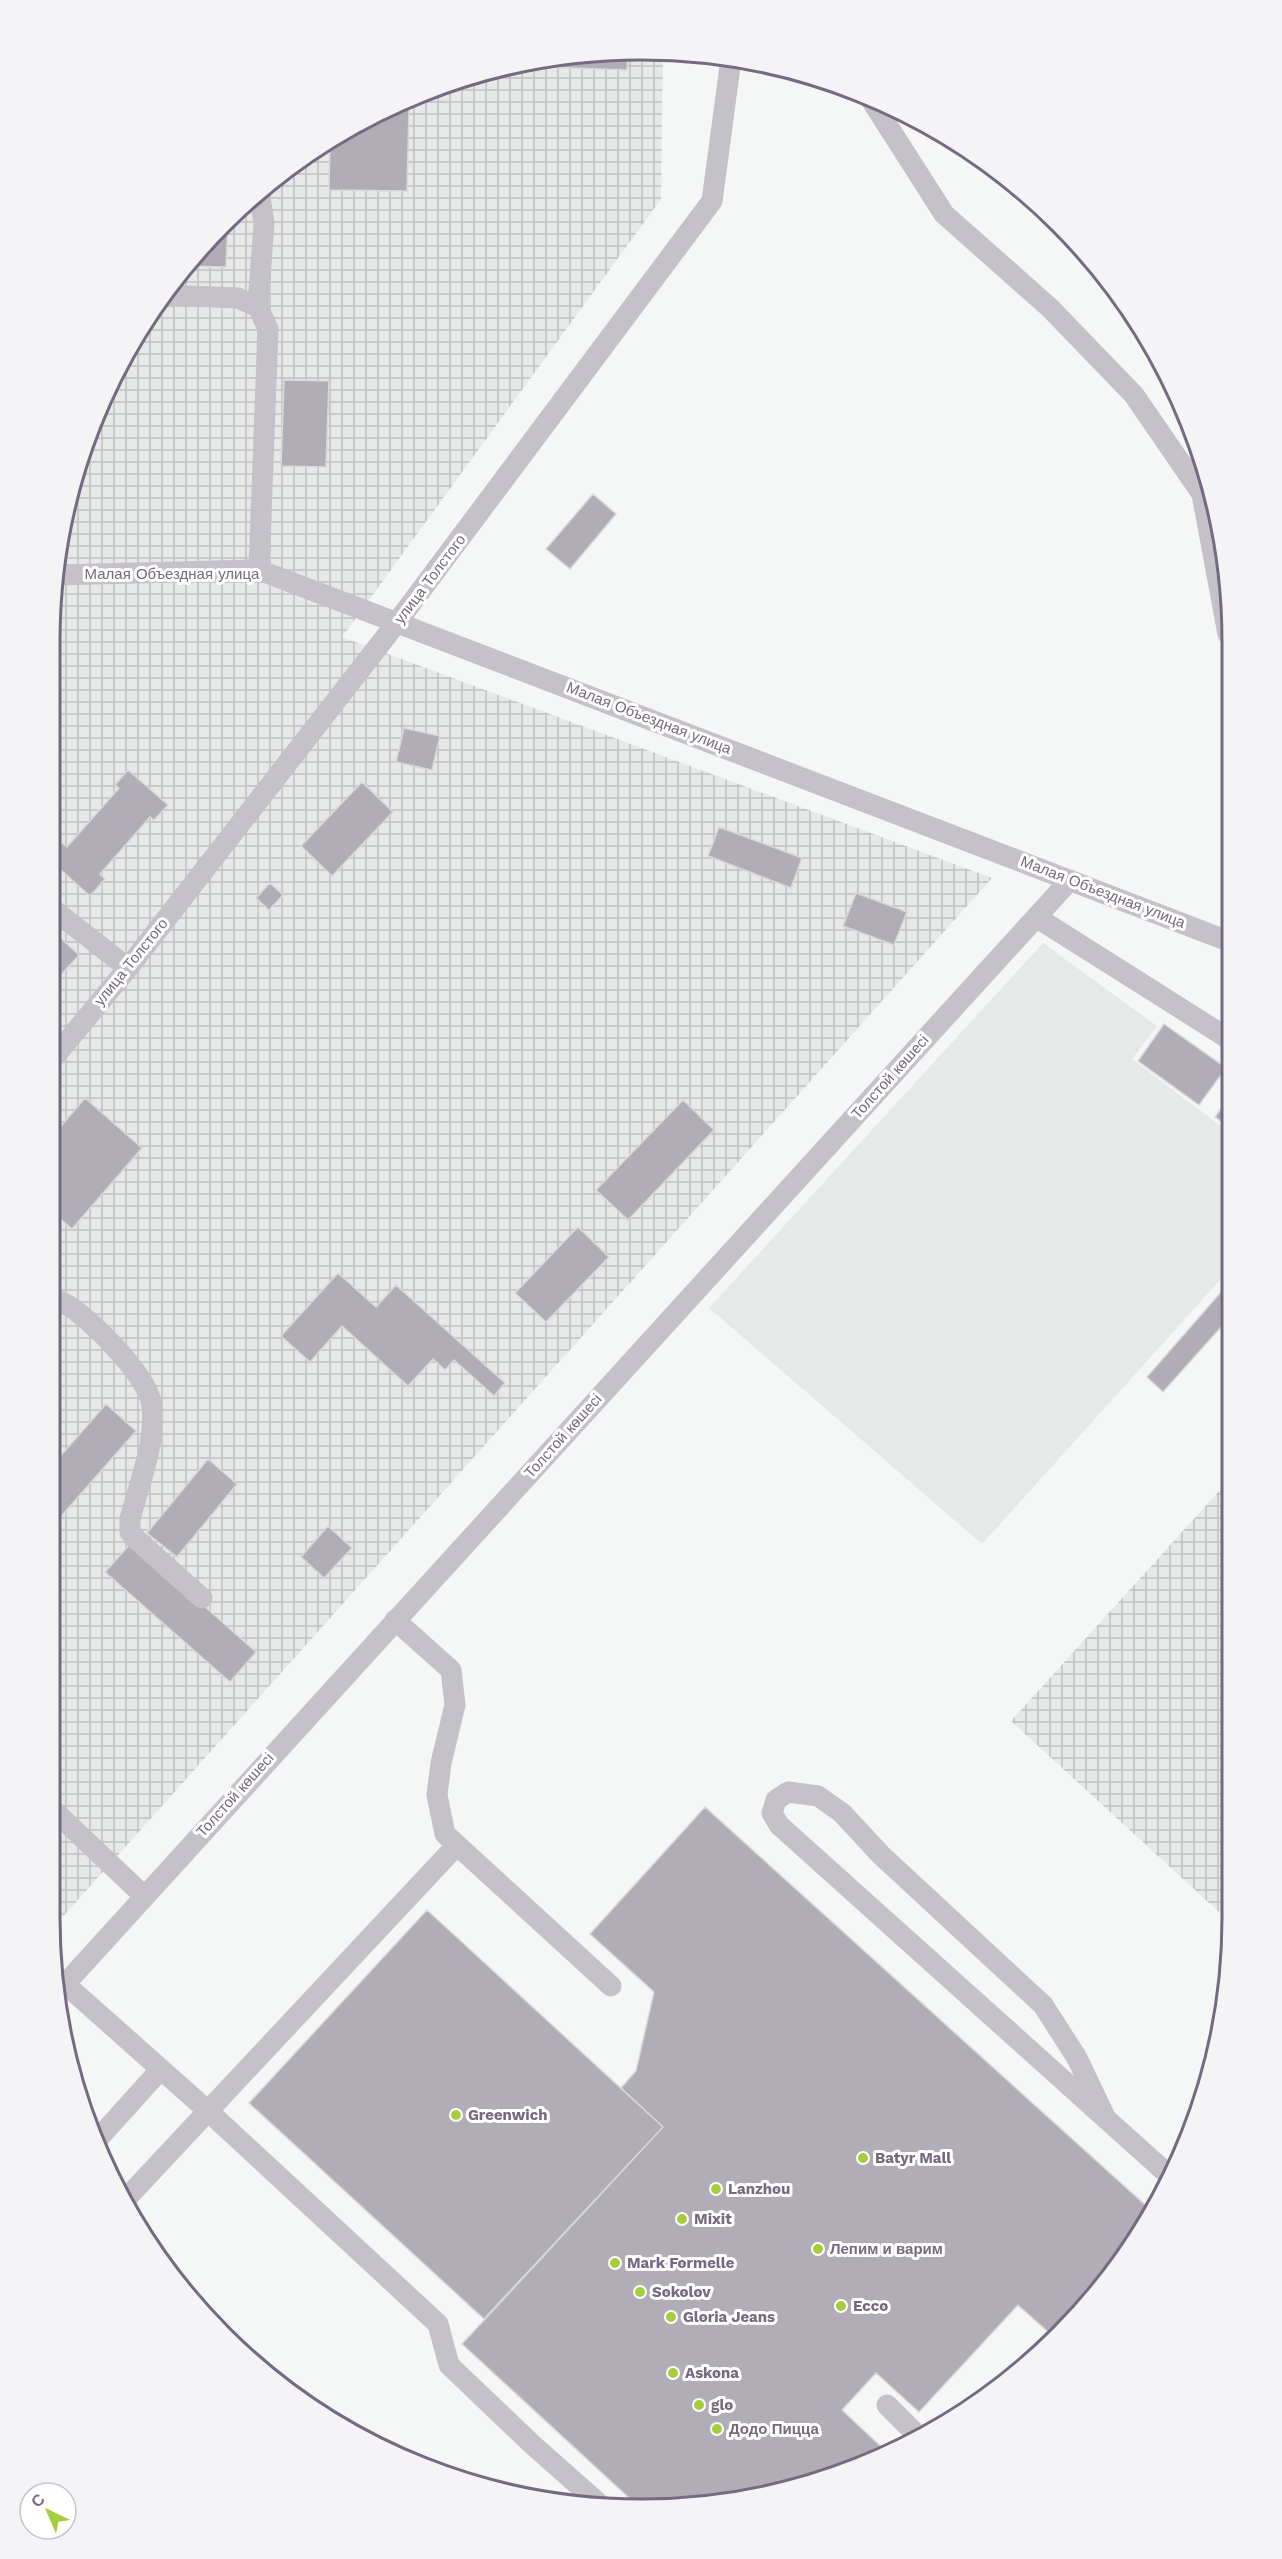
<svg xmlns="http://www.w3.org/2000/svg" width="1282" height="2559" viewBox="0 0 1282 2559" font-family="'Work Sans',sans-serif">
<style>
.built{fill:#e7e8e8}
.industrial{fill:url(#industrial-grid)}
.building{fill:#b1adb7;stroke:#d7d8d7;stroke-width:1.5}
.lines{fill:none;stroke-linecap:round;stroke-linejoin:round}
.minor{stroke:#c4c1c8;stroke-width:21}
.poi-dot{fill:#a5cd3e;stroke:#fff;stroke-width:2}
.labels{text-anchor:middle;dominant-baseline:central;stroke-width:6;stroke-linejoin:round;paint-order:stroke}
.street-label{font-size:15px;fill:#756a82;stroke:#fff}
.poi-label{font-size:15px;font-weight:bold;fill:#756a82;stroke:#fff;text-anchor:start}
.rim{fill:none;stroke:#756a82;stroke-width:3}
</style>
<defs>
<pattern id="industrial-grid" width="8" height="8" patternUnits="userSpaceOnUse" patternTransform="scale(1.5)"><rect width="8" height="8" fill="#e7e8e8"/><path d="M0 4h8M4 0v8" fill="none" stroke="#c0c0c1"/></pattern>
</defs>
<rect width="100%" height="100%" fill="#f4f7f5"/>
<path class="built" d="M1043,943L1157,1026L1132,1059L1229,1132V1270L982,1544L709,1308Z"/>
<path class="industrial" d="M663,51L661,199L342,637L992,878L51,1930V603L70,488L110,380L172,281L251,197L345,129L451,81L563,55Z
M1230,1479L1231,1923L1011,1721Z"/>
<path class="building" d="M628,52L627,70L514,66L563,55Z
M391,108L409,109L407,191L329,190L330,140L345,129Z
M228,221L226,267L185,266Z
M284,380L329,381L326,467L281,466Z
M593,494L616,514L570,569L546,549Z
M404,728L440,736L432,770L396,762Z
M128,770L168,805L154,820L150,817L100,874L105,879L90,896L51,861V856L62,843L67,847L119,788L115,785Z
M362,782L393,812L332,876L301,846Z
M719,827L802,858L791,888L708,856Z
M270,883L283,895L269,910L256,898Z
M856,893L907,912L894,945L843,926Z
M50,928L79,955L50,987Z
M1164,1024L1226,1068L1199,1105L1138,1061Z
M1229,1097V1127L1215,1117Z
M85,1098L142,1148L72,1229L50,1210V1139Z
M683,1100L714,1130L628,1220L596,1190Z
M578,1227L609,1257L546,1322L515,1293Z
M338,1273L376,1307L396,1285L505,1383L494,1396L454,1360L445,1370L433,1359L408,1386L342,1326L310,1362L281,1336Z
M1229,1283L1230,1317L1163,1392L1147,1377Z
M106,1404L136,1431L50,1529V1468Z
M208,1459L237,1484L177,1557L147,1533Z
M328,1526L352,1548L324,1578L301,1557Z
M132,1542L256,1652L230,1682L105,1572Z
M705,1807L1153,2212L1133,2247L1056,2339L1018,2305L919,2412L876,2373L842,2410L889,2454L794,2489L718,2504L639,2507L462,2344L663,2127L621,2088L636,2071L654,1992L590,1934Z
M50,1865L55,1874L50,1878Z
M427,1910L663,2127L484,2319L249,2103Z"/>
<g class="lines">
<path class="minor" d="M870,98L944,214L1050,308L1134,395L1202,494L1228,634
M163,295L238,298L258,307L268,329L259,570
M258,307L264,223L259,191
M55,575L259,570L1228,941
M50,907L128,968
M1036,917L1229,1039
M50,1062L128,968L398,621L712,201L731,59
M50,1297C58,1301 68,1304 75,1310C98,1328 148,1376 152,1406C156,1443 139,1484 130,1519V1532L137,1540L202,1598
M395,1620L451,1670L455,1705L441,1763L437,1795L445,1834L611,1986
M50,1807L144,1896
M457,1845L208,2111L438,2324L449,2365L534,2446L604,2508
M65,1984L208,2111L123,2202
M57,1993L1070,880
M1106,2119L1077,2058L1043,2005L881,1855L842,1813L818,1796L788,1792L776,1800L772,1813L779,1825L1172,2178
M96,2141L161,2069
M887,2405L920,2438"/>
</g>
<g class="poi-dot">
<circle cx="456" cy="2115" r="6"/>
<circle cx="863" cy="2158" r="6"/>
<circle cx="716" cy="2189" r="6"/>
<circle cx="682" cy="2219" r="6"/>
<circle cx="818" cy="2249" r="6"/>
<circle cx="615" cy="2263" r="6"/>
<circle cx="640" cy="2292" r="6"/>
<circle cx="841" cy="2306" r="6"/>
<circle cx="671" cy="2317" r="6"/>
<circle cx="673" cy="2373" r="6"/>
<circle cx="699" cy="2405" r="6"/>
<circle cx="717" cy="2429" r="6"/>
</g>
<g class="labels">
<g class="street-label">
<text x="172" y="574">Малая Объездная улица</text>
<text transform="translate(430 579) rotate(-53)">улица Толстого</text>
<text transform="translate(649 718) rotate(21)">Малая Объездная улица</text>
<text transform="translate(1103 892) rotate(21)">Малая Объездная улица</text>
<text transform="translate(131 962) rotate(-51)">улица Толстого</text>
<text transform="translate(890 1077) rotate(-48)">Толстой көшесі</text>
<text transform="translate(563 1436) rotate(-48)">Толстой көшесі</text>
<text transform="translate(235 1795) rotate(-48)">Толстой көшесі</text>
</g>
<g class="poi-label">
<text x="468" y="2115">Greenwich</text>
<text x="875" y="2158">Batyr Mall</text>
<text x="728" y="2189">Lanzhou</text>
<text x="694" y="2219">Mixit</text>
<text x="830" y="2249">Лепим и варим</text>
<text x="627" y="2263">Mark Formelle</text>
<text x="652" y="2292">Sokolov</text>
<text x="853" y="2306">Ecco</text>
<text x="683" y="2317">Gloria Jeans</text>
<text x="685" y="2373">Askona</text>
<text x="711" y="2405">glo</text>
<text x="729" y="2429">Додо Пицца</text>
</g>
</g>
<path d="M0 0H1282V2559H0ZM641 60H641A581 581 0 0 1 1222 641V1918A581 581 0 0 1 641 2499H641A581 581 0 0 1 60 1918V641A581 581 0 0 1 641 60Z" fill="#f4f3f5" fill-rule="evenodd"/>
<path class="rim" d="M641 60H641A581 581 0 0 1 1222 641V1918A581 581 0 0 1 641 2499H641A581 581 0 0 1 60 1918V641A581 581 0 0 1 641 60Z"/>
<g transform="translate(48 2511) rotate(316)"><circle r="28" fill="#ffffff" stroke="#c8c3cd" stroke-width="1.5"/>
<path d="M0-4.5L10 22L0 15L-10 22Z" fill="#a5cd3e"/>
<text y="-9" font-size="16" font-weight="bold" text-anchor="middle" fill="#756a82">С</text>
</g>
</svg>
